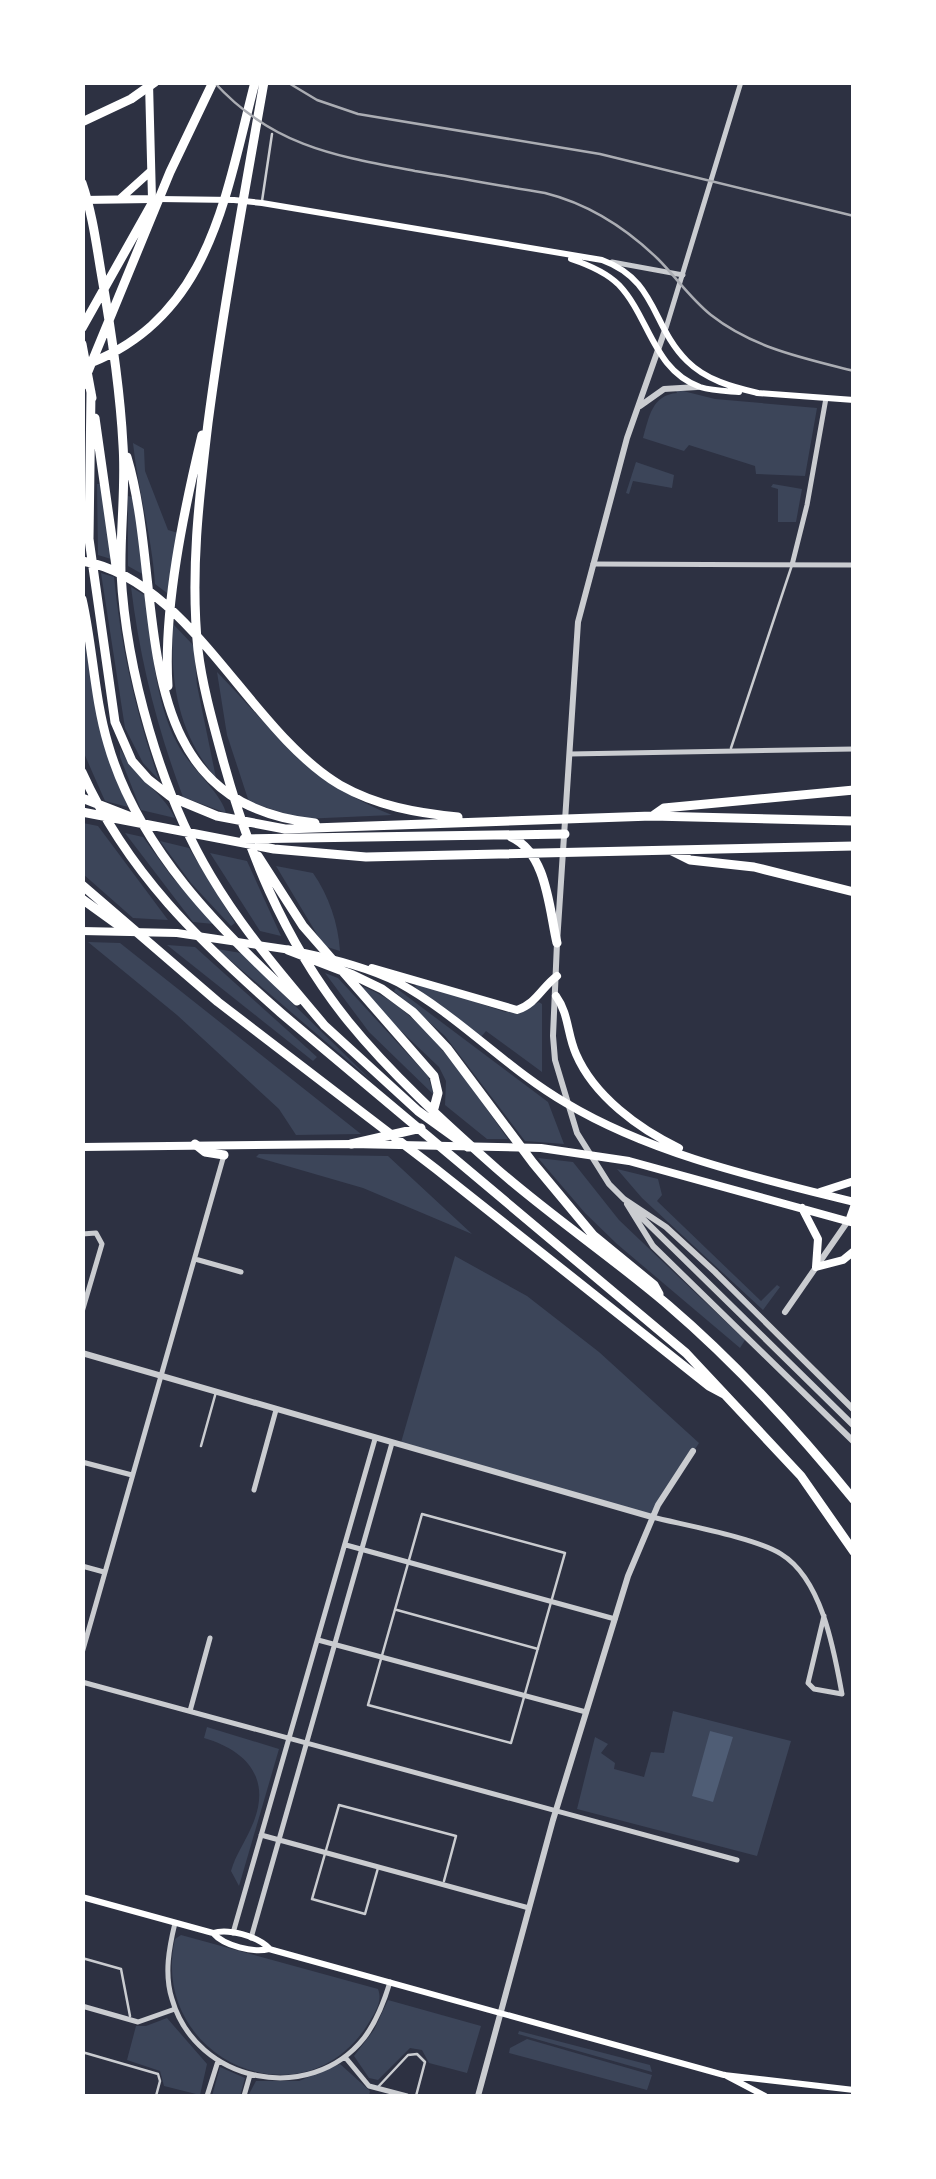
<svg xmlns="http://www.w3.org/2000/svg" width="936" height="2179" viewBox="0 0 936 2179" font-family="Jost,sans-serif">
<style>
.green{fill:#3c4559}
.water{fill:#4f5d75}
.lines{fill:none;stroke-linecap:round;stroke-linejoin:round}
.service{stroke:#caccd0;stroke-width:2.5}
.minor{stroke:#caccd0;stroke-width:5}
.tertiary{stroke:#caccd0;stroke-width:6}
.secondary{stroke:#fff;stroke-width:6}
.primary{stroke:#fff;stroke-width:8}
.motorway{stroke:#fff;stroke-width:9}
.rail{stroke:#abadb3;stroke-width:2.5}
</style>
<rect width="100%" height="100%" fill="#2d3142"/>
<path class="green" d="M675,389L715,399L817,408L805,476L756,474L755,466L689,445L684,451L643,438C649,417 652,395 677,393Z
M133,443L144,449L145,471L168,530L178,533L167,593L155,584C152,536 138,491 133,443Z
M636,462L674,475L672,488L633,481L629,494L626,493Z
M97,484H102L111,559L98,555Z
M773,484L802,489L796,522H778V489L771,487Z
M128,496L132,497L140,529L144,575L128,566Z
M101,573L114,577C121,648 136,713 159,780L143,763L125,728Z
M131,587L146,596C152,644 154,699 177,743C189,767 221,792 226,813L183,797C157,728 140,660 131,587Z
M173,624L194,646L197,685L216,778C178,733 170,682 173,624Z
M82,625C92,688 101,749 128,807L105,801L83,751Z
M217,672C276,733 310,783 392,815L302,819L249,802L227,735Z
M120,748C135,778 163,792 175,818L141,810L120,757Z
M83,823L98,826L168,920L133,918L83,874Z
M125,833L143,837L172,877L214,924L193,922Z
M160,841L189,848L235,923L231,926L191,883Z
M210,853L247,861L281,936L260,931Z
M276,866L313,873C329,896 338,923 340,951L324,946Z
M88,942L120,943L361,1134L296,1135L279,1109L177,1015Z
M167,945L195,947L317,1057L313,1061Z
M217,949L241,953L373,1082Z
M325,973L338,978L428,1076L434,1095L369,1032Z
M417,982L505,1012H518L539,1002L542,1004V1072L486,1031L481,1037L415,987Z
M361,986C421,1006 472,1089 508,1139H487L445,1105L446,1081L439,1067L380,1011Z
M396,988L548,1102L564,1144L525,1141L445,1036L394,991Z
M259,1154L388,1156L472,1234L363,1188L256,1157Z
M538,1158L573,1162L619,1220L745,1340L740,1348L617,1244L585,1213Z
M617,1169L658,1179L662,1195L657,1201L761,1301L777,1285L780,1287L763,1310L642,1198Z
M455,1256L527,1296L599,1352L699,1443L652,1517L400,1446Z
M673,1711L791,1741L757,1856L577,1809L595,1737L608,1744L601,1753L615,1763L614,1769L644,1777L651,1752L664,1753Z
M207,1727L279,1749L239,1886L231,1871C236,1854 244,1844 251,1828C273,1781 249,1751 204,1738Z
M181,1935L378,1989C383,2001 375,2013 368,2024C302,2129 148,2057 175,1939Z
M388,2000L481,2026L467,2073L429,2063L422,2050L410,2048L378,2080L369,2078L354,2056L374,2030Z
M167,2018L207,2064L200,2095L164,2086L160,2071L127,2060L136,2026H146Z
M519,2031L650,2065L652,2072L518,2034Z
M527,2039L652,2075L647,2090L509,2053L510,2048Z
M340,2064L370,2091L369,2096H248L256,2081H299Z
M220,2067L245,2078L240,2096H212Z"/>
<path class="water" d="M710,1731L733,1737L713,1802L692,1796Z"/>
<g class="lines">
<path class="service" d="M262,201L272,134
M731,748L792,565
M201,1446L216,1392
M422,1514L565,1553L511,1743L368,1705Z
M397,1610L538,1649
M378,1868L365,1914L312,1899L339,1805L456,1836L444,1881
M82,1958L121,1969L130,2016
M82,2052L158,2074L160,2081L156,2096
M378,2087L408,2055L417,2054L425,2062L416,2096"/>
<path class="minor" d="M612,262L683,275
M666,328L741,82
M593,564L854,565
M792,565L807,505L826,398
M570,754L854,749
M82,1234L96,1233L102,1244L82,1312
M195,1259L241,1272
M82,1462L132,1475
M254,1490L276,1410
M652,1517C684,1525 756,1538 781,1554C822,1579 834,1650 842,1694L814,1689L808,1683L824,1616
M346,1545L615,1619
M82,1566L104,1572
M318,1640L586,1712
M82,1653L224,1155
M82,1682L737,1860
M190,1711L210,1638
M261,1835L529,1908
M175,1923C169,1948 164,1974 172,1999C196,2083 310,2106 364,2038C377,2021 384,2002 390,1982
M233,1933L375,1439
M251,1938L392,1443
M82,2006L138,2022L175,2009
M345,2057L369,2086L407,2096
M207,2096L218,2061
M244,2096L250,2075"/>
<path class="tertiary" d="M665,330L627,438L578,622L557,943L553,1036L555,1060L577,1133L609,1184L624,1199L666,1227L715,1272L854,1410
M640,406L664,389L697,387
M627,1204L653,1246L854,1442
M635,1211L854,1426
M785,1312L848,1221
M82,1353L652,1517
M478,2096L553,1820L628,1576L658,1505L693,1451"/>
<path class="secondary" d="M159,199L234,200L262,203L602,260C657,280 651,325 687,361C706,380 732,387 758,393
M571,259C589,265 606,272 619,285C650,318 653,370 700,387C713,391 727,391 739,392
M757,393L854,400
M848,1221L854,1204
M82,1897L213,1933C224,1946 254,1953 269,1949L724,2075L854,2090
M213,1933C228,1928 257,1936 269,1948
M725,2075L765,2096"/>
<path class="primary" d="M121,198L151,171
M82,200L152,199L149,83
M82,931L177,933L291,950
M304,953C337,960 369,968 399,983C459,1016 507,1069 566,1103C651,1154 758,1178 854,1202
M372,968L517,1010C536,1004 542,987 557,976
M556,996C569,1014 567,1034 576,1054C594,1096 639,1129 679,1148
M82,1147L351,1144L541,1148L629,1161L854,1223
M820,1192L854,1181
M802,1208L818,1239L816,1267L843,1260L854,1251"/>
<path class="motorway" d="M264,82C244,196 223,309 208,423C199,498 190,574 198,650C202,683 211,716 220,749C246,847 283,940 348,1021C391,1074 445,1123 497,1169C552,1217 613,1258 668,1305C737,1364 797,1430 854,1500
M82,122L131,99L155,82
M82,183C92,212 96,242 101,272C111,329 120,387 123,445C126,488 120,530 121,573C126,670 161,793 211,876C243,930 285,979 325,1026
M82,328L154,200
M82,344L92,398
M82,366C210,321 225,197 255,82
M82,386L170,172L213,82
M91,392L89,539L115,722L132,761L148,779L171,797L217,816L285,829L652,816L854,821
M95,418L116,566
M127,457C168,594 119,803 315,823
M82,561C190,579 249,731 340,785C377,806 417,813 458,817
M82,599C93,647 94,697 108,744C138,848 219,929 297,1001
M168,686C163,609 184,510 202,435
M82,772C127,872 200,942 281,1013L686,1353L801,1476L854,1552
M82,798L131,817
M82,812L274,849L366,857L854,846
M654,815L664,808L854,790
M511,837C547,853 549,909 557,943
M244,839L565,834
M672,851L690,860L754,867L854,892
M258,856L303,926L434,1076L438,1093L433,1112
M82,885L218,1002L436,1169L709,1386L724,1394
M82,899L125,930
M288,950L353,975L382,989L413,1012L447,1048L533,1163L593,1235L654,1285L659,1294
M324,1025L418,1111L468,1147
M195,1144L205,1152L224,1155
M351,1144L421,1128"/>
<path class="rail" d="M214,82C272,146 335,156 415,171C459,178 502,186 545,193C589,204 625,227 658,259C676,277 690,298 711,315C753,348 803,358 854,371
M287,82L317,100L358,114L600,154L854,216"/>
</g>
<rect width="936" height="2179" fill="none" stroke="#ffffff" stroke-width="170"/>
</svg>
